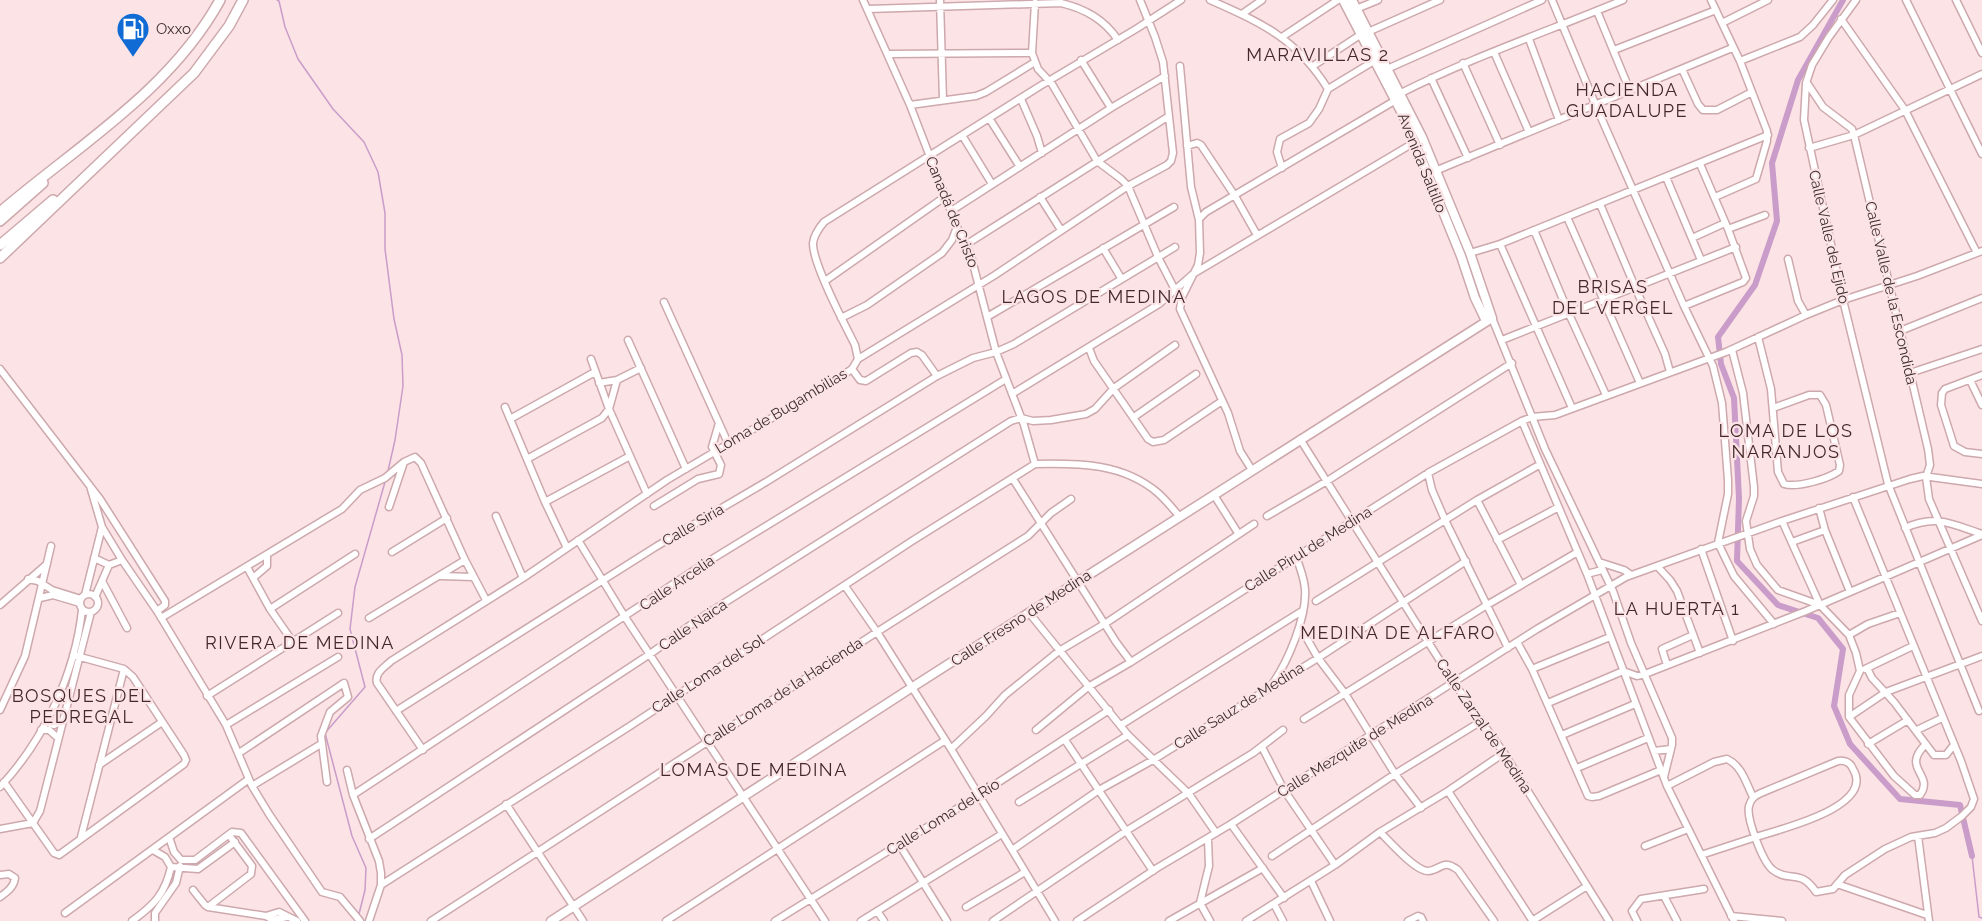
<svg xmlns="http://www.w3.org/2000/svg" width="1982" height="921" viewBox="0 0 1982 921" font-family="Raleway,sans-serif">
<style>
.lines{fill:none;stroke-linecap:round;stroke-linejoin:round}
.stream{stroke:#c99cc9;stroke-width:1.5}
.canal{stroke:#c99cc9;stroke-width:6}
.street-casing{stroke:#cda8ac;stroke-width:9}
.secondary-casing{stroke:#cda8ac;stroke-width:11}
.primary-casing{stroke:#cda8ac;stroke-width:12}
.street{stroke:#fff;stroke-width:6}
.secondary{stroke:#fff;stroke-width:8}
.primary{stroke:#fff;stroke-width:9}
.labels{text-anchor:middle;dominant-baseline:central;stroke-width:4.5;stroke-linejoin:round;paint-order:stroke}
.poi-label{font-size:15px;fill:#3c2d2e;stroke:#fce4e6;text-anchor:start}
.street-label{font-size:15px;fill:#3c2d2e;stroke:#fce4e6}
.quarter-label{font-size:18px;letter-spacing:1.5px;fill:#45282b;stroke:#fce4e6}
</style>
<rect width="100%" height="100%" fill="#fce4e6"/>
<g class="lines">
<path class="stream" d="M277,0L279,1L285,27L298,59L333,109L364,142L378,172L385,213V249L394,319L402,355L403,386L395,440L388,471
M1972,856L1979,917L1982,918
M359,914L365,890L366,868L352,836L325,733L365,687L350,629L355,587L385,482"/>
<path class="canal" d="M1843,0L1798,80L1772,163L1777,221L1755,285L1718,337L1721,364L1734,398L1739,498L1737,561L1778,605L1818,618L1843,649L1834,706L1850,744L1900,799L1960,805L1972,856"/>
<g class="street-casing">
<path id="street" d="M863,0L910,105L957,227L971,256L996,352L1024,425L1035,464
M940,0L943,100
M1210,0C1262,23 1297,39 1328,89
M1552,0L1596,106L1684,306L1713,366L1722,403L1728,480V494L1718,543L1734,576L1774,624
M1711,0L1740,61L1767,131V141L1756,179L1715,197
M1856,0L1829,37L1812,65L1806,83L1804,120L1843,300L1888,484L1979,711
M1906,0L1982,154
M1956,0L1982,53
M1035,3L1032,53L1038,69L1052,84L1097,161L1121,179L1128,186L1158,257L1175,290
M868,9L1061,3C1085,9 1104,19 1118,40
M1356,9L1378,0
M1597,11L1630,91
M1242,14L1262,0
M1841,19L1905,110L1977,253
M1722,23L1768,0
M1368,32L1440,0
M1282,37L1338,0
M1529,39L1559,120
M1614,50L1716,10
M1494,52L1529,132
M888,54L1032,53
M1081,60L1111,108
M1740,61L1800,37L1813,25L1833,0
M1463,63L1500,145
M1180,66L1191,187L1199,220L1200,253L1198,265L1182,297L1180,309L1228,413L1240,451L1252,470
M1313,66L1360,35
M1387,69L1542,0
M1682,69L1698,104L1703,110H1717L1752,92
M1431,78L1468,158
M1807,83L1823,107L1852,129L1854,135L1928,449L1930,465L1926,477L1929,499L1982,621
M1401,93C1472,57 1549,31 1623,0
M1021,99L1037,136L1042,153
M910,105L976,96L986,92L1035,62
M989,118L1020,167
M962,135L992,184
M1187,146L1197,143L1201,145L1235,196L1257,235
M1809,148L1854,135L1982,74
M1282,168L1277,152L1280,139L1309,123L1319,109L1328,89L1374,61
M1435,171L1732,48
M1666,177L1701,260
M1040,197L1061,230
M1600,204L1635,287L1665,354L1670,372
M951,211L1111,108L1165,76
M1567,217L1640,383
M1199,219L1206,212L1396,100
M1728,229L1765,215
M1534,230L1569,314L1606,395
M1692,238L1725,223
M967,244L1169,116
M1500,244L1572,408
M1103,248L1121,278
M1470,253L1500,244L1768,135
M1788,259L1798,301L1806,315
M825,281L946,196
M664,302L728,443
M1684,306L1743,282L1746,278L1728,229L1700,164
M987,317L1174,207
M841,318L867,305L942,253L952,240L957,227
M1492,318L1545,449L1599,562L1624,570L1631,575
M1900,331L1982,298
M1758,337L1771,389L1778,472L1784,484C1797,488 1828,479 1839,471L1840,465L1826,405L1820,395H1809L1773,408
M628,340L686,469
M1502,340L1736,247
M1089,348L1094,361L1148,439L1153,442L1164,440L1222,401
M1732,350L1743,393L1754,487V496L1746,521L1750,549L1757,565L1778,590L1820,605L1849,635L1856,653L1860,671L1849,695V717L1894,776L1915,795H1920C1935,774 1900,769 1926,744
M591,359L609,409L647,494
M858,359L855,345C845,325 812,263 813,243C814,235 819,228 824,222L1040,86L1136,29L1181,0
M0,369L100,499L165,601V605L157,611L122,560L102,527L90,486
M852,369L860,380L866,381L911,353L917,352L922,355L937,376
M1910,373L1982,349
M1982,375L1945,389L1942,393L1941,405L1954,446L1965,452L1982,454
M1970,380L1982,405
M599,383L617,380
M1012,394L1159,304L1193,274L1415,142
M505,407L545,502L567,548
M1134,417L1196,374
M510,419L595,372
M1522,421L1587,574L1667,786L1734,921
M1300,439L1454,683L1504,753L1609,921
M527,459L602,418L609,409L617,380L641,368
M1035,464C1079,463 1123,463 1158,493C1166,500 1173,509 1180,517
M1428,473L1432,490L1445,520L1508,648
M1013,479L1116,642L1131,662
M1214,495L1238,533
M1477,500L1521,585
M545,502L630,456
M654,506L698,479L719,474L721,465L712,447L719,423
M389,507L404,462L415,457L421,463L465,560L486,600
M1819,508L1825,530L1850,592
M496,516L523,578
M1267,516L1327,481L1512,363
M1782,521L1820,605
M1905,528C1937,514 1951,524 1982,534
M578,540L625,617L825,921
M1497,540L1557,508
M1792,542L1825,530
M1701,549L1733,641
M392,552L447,518
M94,558L109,565
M1599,562L1613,591L1631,643L1672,738V745L1664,777
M1657,566L1670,580L1677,591L1700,653
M247,567L270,609L293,642
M1587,574L1602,570
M441,576L473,577
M253,578L267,566V555
M28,579L38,581L52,590L81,599
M102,581L127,628
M845,586L877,632L951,749L1055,921
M80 603a9 9 0 1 1 18 0a9 9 0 1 1-18 0Z
M85,595L102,527
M95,597L109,565L122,560
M40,598L53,595L80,603
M1316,601L1477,500L1539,465
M0,605L47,564
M270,609L355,554
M157,611L226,725L252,786L269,814L322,892L340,897L360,921
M1030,614L1128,735L1189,794L1216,833
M161,618L342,509L360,490L385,478L404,462
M369,618L465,560
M1849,635L1868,624L1900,613
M1306,637L1318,658L1346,695L1395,774L1421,808
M1517,642L1532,669L1588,796L1592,797L1599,796L1661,770
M1667,665L1662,649L1693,635
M1867,668L1872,678L1894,702L1934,755H1946L1953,746
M1532,669L1610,637
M1865,669L1913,646
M1273,683C1288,661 1307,617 1305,589C1304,578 1300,567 1296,557
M207,696L338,613
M1548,703L1623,671L1637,676L1645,674L1806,611L1982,535
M0,710L25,656L51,546
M396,711L657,546L766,482L937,376L973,358L996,352L1014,344L1175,247
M1849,717L1886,692L1982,656
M47,719L50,724L54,725L62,721
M1304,719L1487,605L1576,553
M226,725L338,657
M1121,725L1302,611
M41,730H49L58,738
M1036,730L1088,687L1131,662L1428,473L1522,421L1532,417L1555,415L1726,352L1806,315L1843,300L1917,276L1982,251
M1917,730L1942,718
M1562,735L1635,704
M1065,740L1153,871
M1868,744L1908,720
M1262,747L1284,790L1335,865
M951,749L986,716L1005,695L1059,651L1106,623L1254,524
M423,750L377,683C374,673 385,667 391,661L523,578L667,480L831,383L852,369L858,359L995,275L1128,186L1167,165L1171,161L1173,153L1163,62L1155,37L1140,0
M1654,751L1671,749
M239,753L344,683L348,697L330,712L321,736L327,782
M99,765L162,722
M1577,768L1648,738
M347,770L353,795L379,861L381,873V885L369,921
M4,782L54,853L59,855L184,764L186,760L184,755L133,677L124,669L73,655
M252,786L321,744
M1667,786L1714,762L1727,759C1742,766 1746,783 1753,797
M0,787C44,740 75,674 82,610
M1448,791L1532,920
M353,795L696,569L1006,379
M1019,802L1128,735
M506,804L583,921
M1231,824L1284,898
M0,829L33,823L40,811L91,612
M1380,832C1389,841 1415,871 1428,871C1442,870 1442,858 1458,870L1494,921
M1918,836L1929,921
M81,837L124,669
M169,837L174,852L181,860H195L232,832L241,833L305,921
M369,839L650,654L699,619L1011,421L1021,418L1033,421L1051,420L1086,414L1095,409L1114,388L1175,345
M1208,839L1209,866L1200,903L1210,921
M899,844L947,921
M1645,846L1688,829
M1012,850L1099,790L1153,760L1318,658L1466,561
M1701,855L1756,837C1780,829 1876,807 1853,769C1850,762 1845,760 1838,761L1761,793C1754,796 1751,799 1749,806C1746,818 1763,863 1773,870C1790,883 1800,868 1816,892L1833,889L1845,875L1885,849L1911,837L1935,833L1946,828L1962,816L1971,807L1974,799L1961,761L1853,497
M1272,856L1395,774L1480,722
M171,867L198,869L235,842
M0,875L9,874L15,878C14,887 7,892 0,897
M1311,881L1330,921
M1837,884L1927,915
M381,885L630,726L912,541L1035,464
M193,890L205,905L208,907L266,916L273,920L287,917
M1664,896L1677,921
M1274,904L1283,921
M208,907L251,874L252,866L229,835
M966,907L1025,872
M877,911L884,921
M65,913L249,779
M266,916L279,912L297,921
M1731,916L1782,921
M132,921C154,905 165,894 171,867L165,857L153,850
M155,921V913L176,883L180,866
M431,921L877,632L1028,536L1051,513L1071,499
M666,921L944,741
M775,921L979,795L1109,710
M861,921L1002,834
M993,921L1126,831L1253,753L1283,730
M1077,921L1157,868L1231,824L1537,629L1626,577L1782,521L1910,479L1923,476L1982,484
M1169,921L1263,868
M1246,921L1335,865L1380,832L1448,791L1504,753
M1408,921L1418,916L1421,917L1423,921
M1532,921L1587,886
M1637,921L1632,911L1641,899L1704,889"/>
</g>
<g class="secondary-casing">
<path id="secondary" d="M1343,0L1407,123L1461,256L1475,298L1486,321
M551,921L911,688L1492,318L1470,253L1422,137L1352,0"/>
</g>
<g class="primary-casing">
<path id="primary" d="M0,212C77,146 170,91 220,0
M0,221L43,183
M0,245L53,200
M0,258L194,73L229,26L243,0"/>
</g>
<use href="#street" class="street"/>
<use href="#secondary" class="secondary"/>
<use href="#primary" class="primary"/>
</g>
<defs>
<g id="fuel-pin" transform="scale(1.725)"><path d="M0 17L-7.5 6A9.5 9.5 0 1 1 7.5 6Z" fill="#106bd4" stroke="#fce4e6"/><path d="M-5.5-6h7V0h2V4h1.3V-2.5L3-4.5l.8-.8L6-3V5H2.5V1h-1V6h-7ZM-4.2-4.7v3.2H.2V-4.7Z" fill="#fff"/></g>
</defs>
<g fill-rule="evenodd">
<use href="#fuel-pin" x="133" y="29"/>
</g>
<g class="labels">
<g class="poi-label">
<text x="156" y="29">Oxxo</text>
</g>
<g class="street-label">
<text transform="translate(1422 163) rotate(68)">Avenida Saltillo</text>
<text transform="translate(952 212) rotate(68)">Canadá de Cristo</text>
<text transform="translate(1829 237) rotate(77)">Calle Valle del Ejido</text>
<text transform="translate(1891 293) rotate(77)">Calle Valle de la Escondida</text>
<text transform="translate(781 411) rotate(-31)">Loma de Bugambilias</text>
<text transform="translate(693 525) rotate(-30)">Calle Siria</text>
<text transform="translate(1308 549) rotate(-32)">Calle Pirul de Medina</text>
<text transform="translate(677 583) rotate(-34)">Calle Arcelia</text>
<text transform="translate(1021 618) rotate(-33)">Calle Fresno de Medina</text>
<text transform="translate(693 625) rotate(-34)">Calle Naica</text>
<text transform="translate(708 674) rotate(-33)">Calle Loma del Sol</text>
<text transform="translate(783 692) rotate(-33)">Calle Loma de la Hacienda</text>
<text transform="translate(1239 706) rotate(-32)">Calle Sauz de Medina</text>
<text transform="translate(1484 726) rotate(56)">Calle Zarzal de Medina</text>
<text transform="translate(1355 746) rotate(-32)">Calle Mezquite de Medina</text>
<text transform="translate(943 817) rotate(-32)">Calle Loma del Río</text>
</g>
<g class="quarter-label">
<text x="1318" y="54">MARAVILLAS 2</text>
<text x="1627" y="89">HACIENDA<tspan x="1627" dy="21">GUADALUPE</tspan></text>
<text x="1613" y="286">BRISAS<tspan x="1613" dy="21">DEL VERGEL</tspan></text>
<text x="1094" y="296">LAGOS DE MEDINA</text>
<text x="1786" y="430">LOMA DE LOS<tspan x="1786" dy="21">NARANJOS</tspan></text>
<text x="1677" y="608">LA HUERTA 1</text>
<text x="1398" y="632">MEDINA DE ALFARO</text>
<text x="300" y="642">RIVERA DE MEDINA</text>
<text x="82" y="695">BOSQUES DEL<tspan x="82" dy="21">PEDREGAL</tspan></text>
<text x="754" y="769">LOMAS DE MEDINA</text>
</g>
</g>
</svg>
